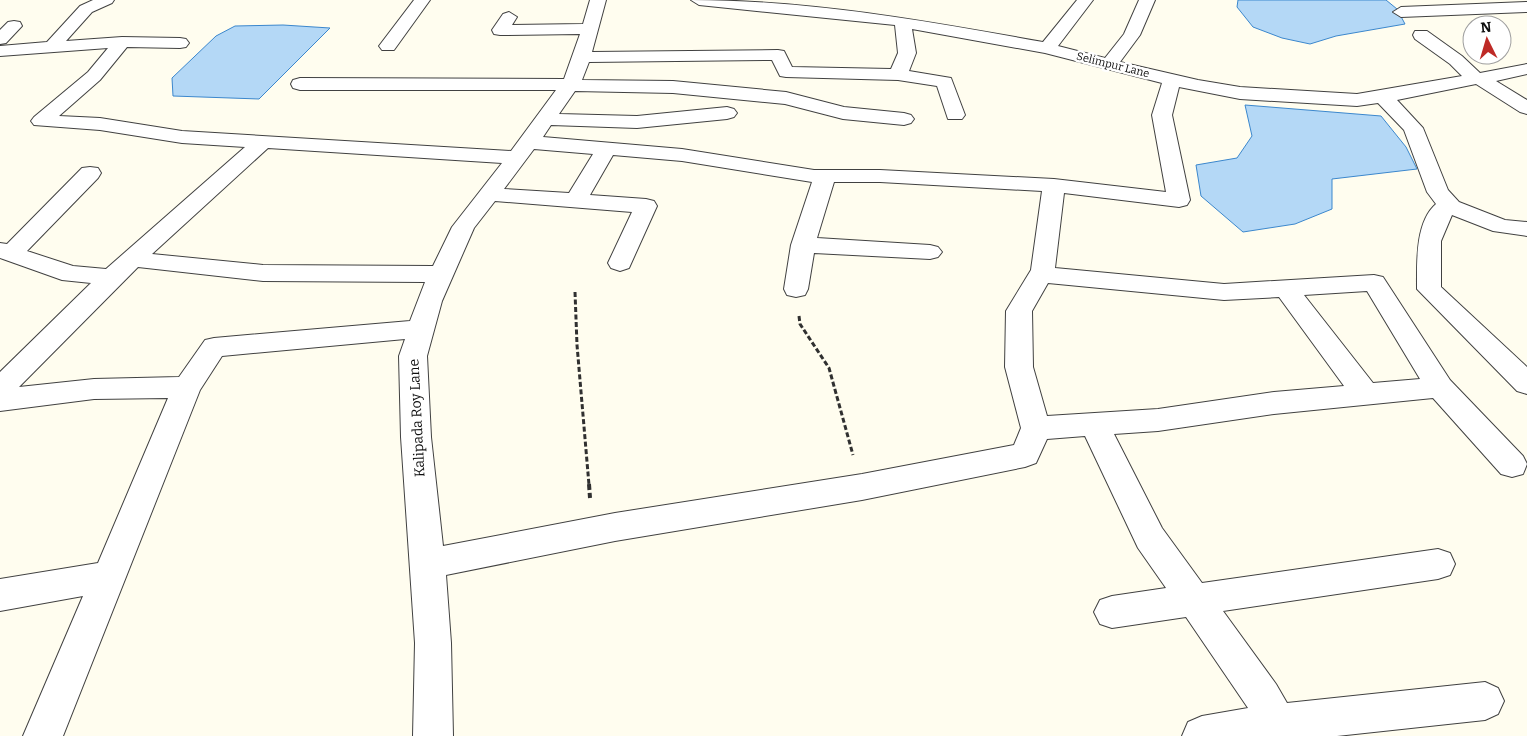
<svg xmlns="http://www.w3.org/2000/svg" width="1527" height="736" viewBox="0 0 1527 736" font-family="Bitter,serif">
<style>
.water{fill:#b4d8f6;stroke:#3b87cd}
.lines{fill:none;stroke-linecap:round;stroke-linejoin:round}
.minor-casing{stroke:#414141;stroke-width:2}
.path-far1{stroke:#303030;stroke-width:3;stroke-dasharray:5 2.5;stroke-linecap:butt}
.path{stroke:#303030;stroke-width:4;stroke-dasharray:6 3;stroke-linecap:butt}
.minor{fill:#fff;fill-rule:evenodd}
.labels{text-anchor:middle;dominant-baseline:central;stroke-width:5;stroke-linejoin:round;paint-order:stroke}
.far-street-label{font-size:11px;fill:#0e0e0e;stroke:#fff}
.street-label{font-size:14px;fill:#0e0e0e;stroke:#fff}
</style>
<rect width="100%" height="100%" fill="#fffdef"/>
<path class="water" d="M1238,0H1386L1397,9L1405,24L1336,36L1310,44L1282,38L1253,27L1237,7Z
M283,25L330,28L259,99L173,96L172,78L216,36L235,26Z
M1245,105L1381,116L1406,147L1417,169L1332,179V209L1295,224L1243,232L1201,196L1196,165L1237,158L1252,136Z"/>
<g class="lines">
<g class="minor-casing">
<path id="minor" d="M93,0H114L112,3L92,12L66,41L122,37L180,38L186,39L189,43L186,47L180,48L127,47L100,80L59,116L100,118L182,131L511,151L556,90H300L293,88L291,84L293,80L300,78L564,79L580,34L500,35L494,34L492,30L503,14L509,12L517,17L512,25L583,24L590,0H606L592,52L778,50L784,51L792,67L891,69L898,53L895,25L699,5L691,0C810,0 926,21 1043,42L1077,0H1093L1058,46L1105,58L1124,34L1139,0H1155L1140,35L1120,62L1198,80L1240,87L1357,94L1462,76L1450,64L1415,39L1413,35L1415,31H1427L1462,56L1480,73L1527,64V74L1496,81L1527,100V114L1520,112L1476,84L1397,100L1423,128L1448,190L1459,202L1505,220L1527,222V236L1493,231L1452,215L1441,241V287L1527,367V394L1517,391L1417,289C1417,263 1415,222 1436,204L1427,192L1404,130L1378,103L1357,106L1240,99L1179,87L1172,115L1190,200L1187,205L1179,207L1064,193L1055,268L1224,284L1374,275L1383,277L1450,380L1523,456L1527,464L1523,474L1512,477L1501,474L1433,398L1274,414L1158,431L1114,434L1162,528L1202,583L1438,549L1450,553L1455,564L1450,575L1438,579L1223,611L1276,684L1287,703L1485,682L1498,688L1504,701L1498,714L1485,720L1337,736H1182L1188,722L1202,716L1248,708L1186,617L1112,628L1100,624L1094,612L1100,600L1112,596L1166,588L1138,548L1085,436L1047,439L1036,463L1025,467L862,500L615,541L446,575L451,643L453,736H413L415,643L401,437L399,356L405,339L222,356L200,390L63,736H23L83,596L0,611V579L98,563L168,398L94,399L0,411V372L91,283L62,280L3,259L0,258V243L7,244L82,168L90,167L98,168L101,173L98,178L27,251L73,266L106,269L245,147L182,143L100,130L34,125L31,121L34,117L88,72L108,48L0,56V46L47,42L80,6ZM912,29L1045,53L1162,83L1152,115L1166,192L1054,179L880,170H814L682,149L543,137L551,125L637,128L727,119L734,117L737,113L734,109L727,107L637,116L559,114L575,91L673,93L785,104L843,119L904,125L911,123L914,119L911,115L904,113L844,107L786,92L673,81L582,80L589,62L772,60L780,76L786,77L898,80L937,86L948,119H962L965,115L951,78L909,71L916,53ZM268,148L502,163L452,227L433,266L263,265L152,254ZM534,149L593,154L569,193L504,189ZM613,155L682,161L812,182L791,245L784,289L787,295L796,297L805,295L808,289L814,253L930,259L938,257L942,252L938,247L930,245L817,238L834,182H880L1042,191L1031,270L1006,311L1005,367L1021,428L1014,445L862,474L615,513L443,546L431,437L427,356L442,301L474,228L495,201L632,212L608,263L611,268L620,271L629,268L657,206L654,201L646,199L590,195ZM138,267L263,281L425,282L410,321L214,338L205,340L179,377L94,379L19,387ZM1048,283L1224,300L1279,297L1344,386L1274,392L1158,409L1047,416L1033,367L1032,311ZM1367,291L1420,379L1373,383L1304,295Z
M414,0H430L394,50H382L379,46Z
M1527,2V12L1401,17L1393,12L1401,7Z
M14,21L20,22L22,26L6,43L0,44V30L8,22Z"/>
</g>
<path class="path-far1" d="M575,292L577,345L589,485
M799,316L800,324L829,368L853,455"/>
<path class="path" d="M589,484L590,498"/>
<use href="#minor" class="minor"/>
</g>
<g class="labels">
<g class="far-street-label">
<text transform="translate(1113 65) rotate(14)">Selimpur Lane</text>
</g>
<g class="street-label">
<text transform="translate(417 418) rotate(-93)">Kalipada Roy Lane</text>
</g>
</g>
<g transform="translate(1487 40) rotate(355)"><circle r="24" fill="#ffffff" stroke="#9f9f9f"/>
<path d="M0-4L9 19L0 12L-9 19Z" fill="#be2a26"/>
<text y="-8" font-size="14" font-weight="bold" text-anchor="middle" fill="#0e0e0e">N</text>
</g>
</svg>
